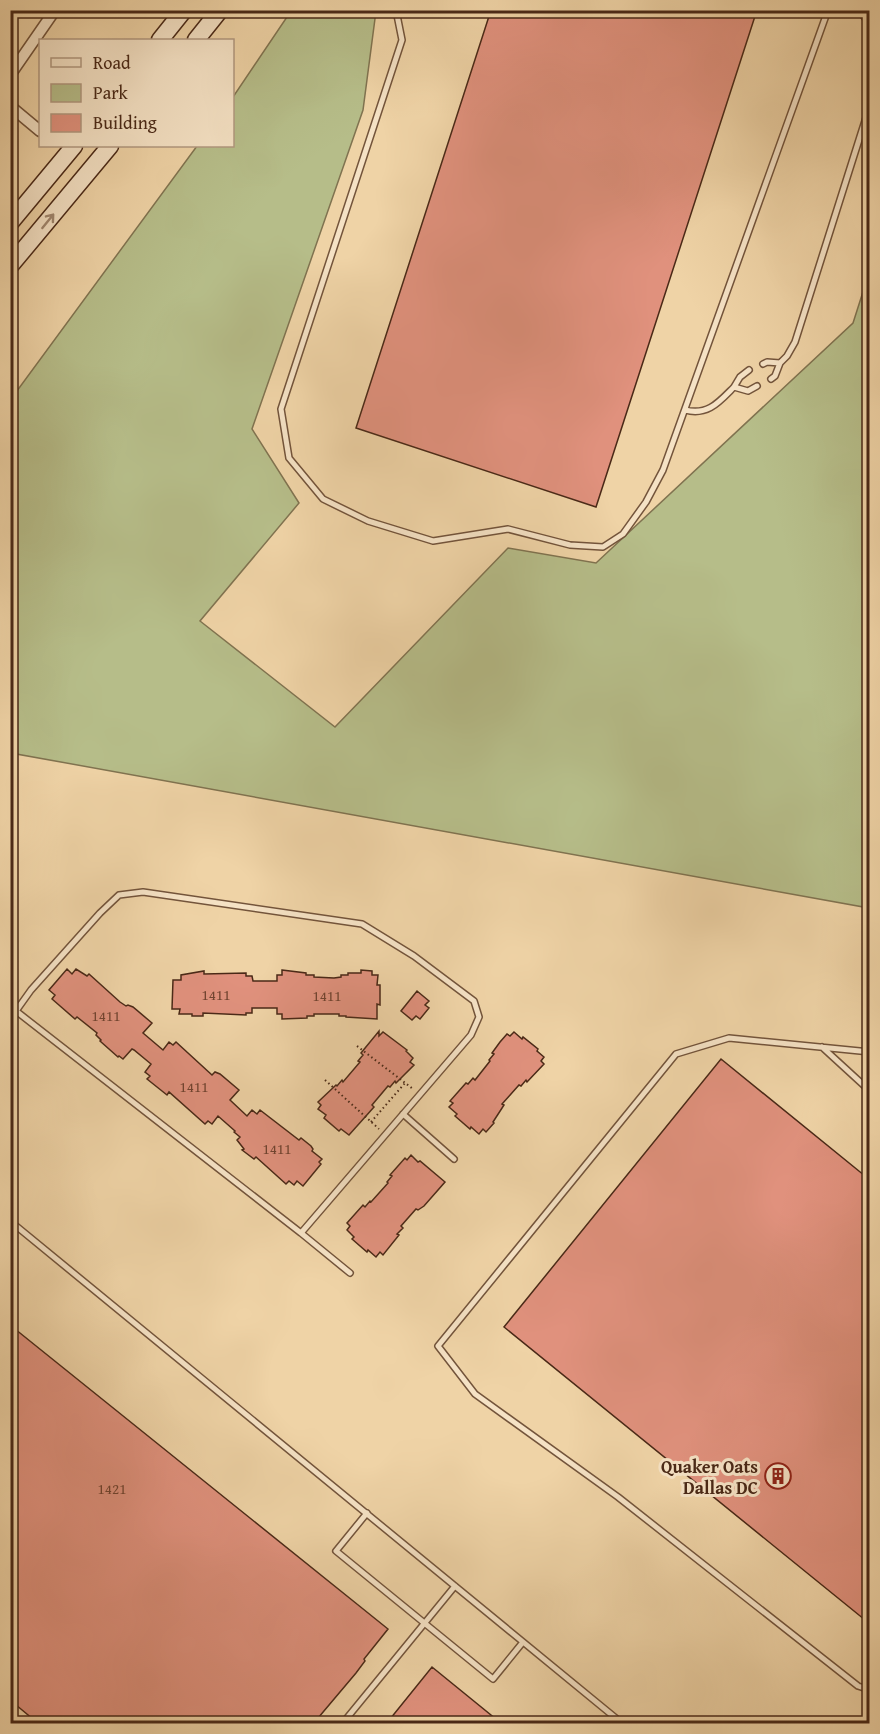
<svg xmlns="http://www.w3.org/2000/svg" width="880" height="1734" viewBox="0 0 880 1734" font-family="'Gentium Book Plus',serif">
<style>
.green{fill:#b6bd89;stroke:#807350;stroke-width:1.5}
.building{fill:#e0917d;stroke:#4a2917;stroke-width:1.5}
.lines{fill:none;stroke-linecap:round;stroke-linejoin:round}
.service-casing{stroke:#73543b;stroke-width:8}
.minor-casing{stroke:#73543b;stroke-width:13}
.secondary-casing{stroke:#4a2917;stroke-width:19}
.path{stroke:#4a2917;stroke-width:2;stroke-dasharray:1.5 3;stroke-linecap:butt}
.service{stroke:#f5e2c5;stroke-width:5}
.minor{stroke:#f5e2c5;stroke-width:10}
.secondary{stroke:#f5e2c5;stroke-width:16}
.oneway{stroke:#a0866e}
.labels{text-anchor:middle;dominant-baseline:central;stroke-width:6;stroke-linejoin:round;paint-order:stroke}
.number-label{font-size:15px;fill:#704330}
.poi-label{font-size:18px;font-weight:bold;fill:#4a2917;stroke:#f5e2c5;text-anchor:end}
</style>
<rect width="100%" height="100%" fill="#efd3a6"/>
<filter id="stains"><feTurbulence type="fractalNoise" baseFrequency=".00333" numOctaves="4"/><feColorMatrix values="0 0 0 0 .2 0 0 0 0 .09 0 0 0 0 .02 0 0 0 .5 -.17"/></filter>
<radialGradient id="worn" r=".72"><stop offset=".6" stop-color="#630" stop-opacity="0"/><stop offset="1" stop-color="#630" stop-opacity=".3"/></radialGradient>
<path class="green" d="M291,11H376L363,110L252,429L299,503L200,621L335,727L508,548L596,563L853,323L869,273V908L11,753V399L197,146H232L233,97Z"/>
<path class="building" d="M491,10H757L596,507L356,428Z
M67,969L72,974L76,969L87,976L89,974L120,1002L126,1006L128,1005L133,1007L152,1023L143,1033L163,1050L169,1042L173,1045L176,1042L212,1075L215,1072L220,1074L239,1090L230,1100L247,1116L252,1110L257,1114L260,1110L299,1140L301,1138L311,1146L313,1149L312,1151L322,1159L319,1162L321,1164L303,1186L297,1181L294,1185L289,1181L286,1184L256,1157L254,1159L242,1150L244,1149L237,1140L240,1137L234,1132L235,1131L218,1116L212,1124L208,1121L205,1124L169,1092L167,1095L147,1079L150,1076L145,1072L151,1064L134,1050L132,1049L123,1059L119,1056L118,1057L100,1041L101,1040L96,1035L97,1033L77,1017L75,1019L52,999L55,995L49,990Z
M282,970L306,973V975H314V977L334,978L341,977V975H348V973H361V970L372,971V975H378L377,985H380V1005L377,1004V1019L346,1017V1016H339V1014H314V1016H307V1018L282,1019V1014H277V1008H252V1013H246V1015L203,1013V1016H192V1014H179L180,1009H172L173,980H181V975L204,971V974L246,973V976H252L253,981H277V975H282Z
M417,991L429,1001L425,1005L429,1008L420,1019L416,1016L412,1020L401,1011Z
M379,1031V1036L383,1032L407,1050L406,1051L413,1058L410,1062L414,1065L396,1083L395,1081L390,1087L388,1086L372,1105L374,1107L349,1135L341,1129L339,1131L324,1118L326,1115L318,1109L321,1105L318,1102L336,1085L337,1086L342,1080L343,1082L360,1062L358,1061L363,1055L361,1053Z
M514,1032L522,1039L523,1037L538,1049L537,1051L544,1057L541,1061L544,1064L527,1082L526,1080L521,1086L519,1085L502,1104L504,1105L493,1122L494,1123L486,1132L483,1129L479,1134L471,1127L470,1129L455,1116L457,1114L449,1107L453,1103L450,1101L466,1083L468,1084L473,1078L475,1080L490,1061L489,1060L494,1054L492,1053L500,1042L507,1034L510,1036Z
M721,1059L870,1180V1624L504,1327Z
M411,1155L418,1162L420,1161L445,1182L424,1206L418,1210L416,1209L401,1226L403,1228L397,1234L399,1235L383,1255L380,1252L376,1257L368,1250L367,1252L352,1239L354,1237L347,1230L350,1226L347,1223L363,1205L365,1207L370,1201L371,1202L388,1183L387,1182L392,1176L390,1175L405,1158L407,1160Z
M10,1325L388,1629L364,1659L365,1661L356,1673L313,1724H39L10,1700Z
M432,1667L502,1724H386Z"/>
<g class="lines">
<g class="service-casing">
<path id="service" d="M396,10L402,40L281,409L289,458L323,499L368,521L433,541L508,529L570,545L603,547L623,534L646,502L663,470L828,10
M859,10L870,25
M780,363L787,356L795,342L870,105
M763,364L767,362L780,363L775,376L771,379
M749,370L740,377L734,387L748,391L757,386
M685,410C708,416 719,402 734,387
M10,1010L16,1011L301,1233L350,1273
M16,1011L31,990L100,913L119,895L143,892L362,924L414,956L474,1001L479,1017L471,1035L301,1233
M822,1047L870,1091
M870,1052L729,1038L676,1054L438,1346L475,1394L618,1497L858,1686L870,1690
M403,1114L454,1159
M10,1221L623,1724
M367,1513L336,1551L493,1679L523,1642
M342,1724L455,1586"/>
</g>
<g class="minor-casing">
<path id="minor" d="M10,75L55,10
M10,106L40,131"/>
</g>
<g class="secondary-casing">
<path id="secondary" d="M160,40L184,10
M196,40L220,10
M10,223L74,146
M10,266L110,146"/>
</g>
<path class="path" d="M357,1046L413,1089
M325,1080L379,1129
M371,1122L405,1083"/>
<use href="#service" class="service"/>
<use href="#minor" class="minor"/>
<use href="#secondary" class="secondary"/>
</g>
<defs><path id="oneway-shaft" d="M-6 0H5M1.5-3L5.5 0L1.5 3" fill="none" stroke-width="1.6" stroke-linecap="round" stroke-linejoin="round" transform="scale(1.5)"/></defs>
<use class="oneway" href="#oneway-shaft" transform="translate(48 221) rotate(-51)"/>
<defs>
<g id="building-ring" transform="scale(1.35)"><circle r="9.5" fill="#f5e2c5" stroke="#8f2418" stroke-width="1.5"/><path d="M-4-6H4V6H1V3H-1V6H-4ZM-2.5-4.3h1.7v1.8h-1.7ZM.8-4.3h1.7v1.8H.8ZM-2.5-1h1.7V.8h-1.7ZM.8-1h1.7V.8H.8Z" fill="#8f2418"/></g>
</defs>
<g fill-rule="evenodd">
<use href="#building-ring" x="778" y="1476"/>
</g>
<g class="labels">
<g class="number-label">
<text x="216" y="994">1411</text>
<text x="327" y="995">1411</text>
<text x="106" y="1015">1411</text>
<text x="194" y="1086">1411</text>
<text x="277" y="1148">1411</text>
<text x="112" y="1488">1421</text>
</g>
<g class="poi-label">
<text x="758" y="1466">Quaker Oats<tspan x="758" dy="21">Dallas DC</tspan></text>
</g>
</g>
<rect width="880" height="1734" fill="none" stroke="#efd3a6" stroke-width="36"/>
<rect x="12" y="12" width="856" height="1710" fill="none" stroke="#4a2917" stroke-width="3"/>
<rect x="18" y="18" width="844" height="1698" fill="none" stroke="#4a2917" stroke-width="1.5"/>
<rect x="39" y="39" width="195" height="108" fill="#f5e2c5" stroke="#b1987f" stroke-width="1.5"/>
<rect x="51" y="58" width="30" height="9" fill="#f5e2c5" stroke="#b1987f" stroke-width="1.5"/>
<text x="93" y="69" font-size="18" fill="#4a2917">Road</text>
<rect x="51" y="84" width="30" height="18" fill="#b6bd89" stroke="#b1987f" stroke-width="1.5"/>
<text x="93" y="99" font-size="18" fill="#4a2917">Park</text>
<rect x="51" y="114" width="30" height="18" fill="#e0917d" stroke="#b1987f" stroke-width="1.5"/>
<text x="93" y="129" font-size="18" fill="#4a2917">Building</text>
<rect width="100%" height="100%" filter="url(#stains)"/>
<rect width="100%" height="100%" fill="url(#worn)"/>
</svg>
